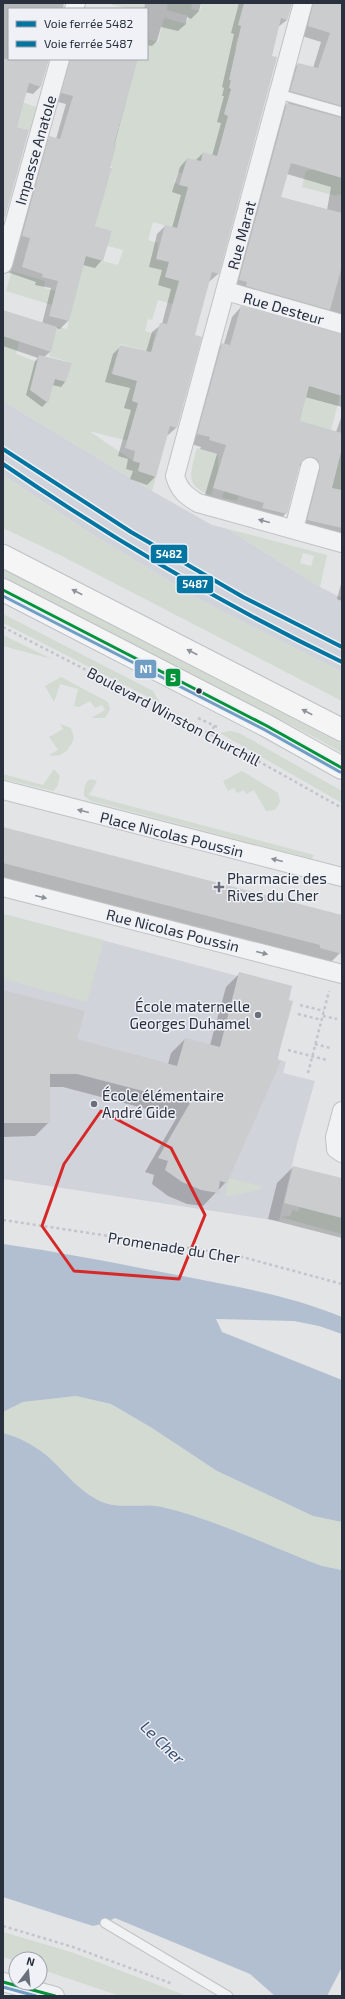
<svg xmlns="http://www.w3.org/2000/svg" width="345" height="1999" viewBox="0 0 345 1999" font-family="'Exo 2',sans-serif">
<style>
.built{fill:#d0d3d9}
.green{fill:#d2dad2;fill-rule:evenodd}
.water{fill:#b2bfd0}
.pier{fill:#e2e4e6}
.shadow{fill:#0003;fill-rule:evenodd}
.building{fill:#caccce}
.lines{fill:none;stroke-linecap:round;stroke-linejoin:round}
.service-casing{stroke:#c0c2c4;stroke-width:11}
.minor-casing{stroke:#c0c2c4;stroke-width:20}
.primary-casing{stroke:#bec1c4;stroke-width:24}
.path{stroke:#c3c5c9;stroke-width:2.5;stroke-dasharray:3 3;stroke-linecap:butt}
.service{stroke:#f0f2f3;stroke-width:9}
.minor{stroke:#f0f2f3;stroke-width:18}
.primary{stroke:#f5f5f6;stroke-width:22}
.bus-1-casing{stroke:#eff1f6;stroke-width:6}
.bus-2-casing{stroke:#eff1f6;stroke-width:6}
.bus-1{stroke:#00933a;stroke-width:3}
.bus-2{stroke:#6f9dc3;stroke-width:3}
.rail-1-casing{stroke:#eff1f6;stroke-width:7}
.rail-2-casing{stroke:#eff1f6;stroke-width:7}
.rail-1{stroke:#0075a1;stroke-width:4}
.rail-2{stroke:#0075a1;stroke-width:4}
.oneway{fill:#8c9198}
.oneway2{fill:#8f929a}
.marked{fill:none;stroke:#d62828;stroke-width:3;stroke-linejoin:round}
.bus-dot{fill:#29303e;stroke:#eff1f6;stroke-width:1.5}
.poi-dot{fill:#6a6f79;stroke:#eff1f6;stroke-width:1.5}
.labels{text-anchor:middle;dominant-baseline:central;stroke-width:3;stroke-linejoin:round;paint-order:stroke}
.street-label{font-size:15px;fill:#29303e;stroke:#eff1f6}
.poi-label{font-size:15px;fill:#29303e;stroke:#eff1f6;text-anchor:start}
.water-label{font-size:16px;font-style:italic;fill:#364d70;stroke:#eff1f6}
.line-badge{stroke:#eff1f6;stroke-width:1.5}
.badge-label{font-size:11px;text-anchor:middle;font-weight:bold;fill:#fff}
</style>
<rect width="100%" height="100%" fill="#e2e4e6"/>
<path class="built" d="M3,401L152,491L212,525L228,529L320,587L342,598V672L204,602L90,533L3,475Z
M3,914L238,976L239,972L292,986L278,1059L286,1062L283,1073L315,1081L297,1144L279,1221L3,1179Z"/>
<path class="green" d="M106,3H145L143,9H128Z
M168,3H192L191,9L200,11L202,3H254L244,40L237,38L235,48L241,50L233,63L229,79L235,90L229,98L224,114L228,116L218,156L203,152L199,168L194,176L178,172L174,183L188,187L199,235L153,222L148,240L158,243L157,259L169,262L165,277L183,282L177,305L158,300L152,320L148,319L145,331L155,334L152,345L167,349L165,356L120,344L111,373L137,381L132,400L138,403L133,420L136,443L89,431L133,461L140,463L138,471L156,477L152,491L3,401V340L4,337H6L19,342L16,354L37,362L30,390L48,402L55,379L66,382L72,363L49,356L57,327L67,329L84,256L118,265L123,250L93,242L110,238L112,231L95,226L106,183H108L112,167L110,166L113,145L138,59H147V39L158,42L164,18L186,24L189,16L167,10Z
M10,98L39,108L32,131L15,126Z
M342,162V195L338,194L337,196L302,187L306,171Z
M12,271L45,281L44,288L56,291L52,305L6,291Z
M312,373L342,388L331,430L300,422L255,402L302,414Z
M197,448L218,455V471L211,495C183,486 191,472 197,448Z
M342,449V490L332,488Z
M234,461L247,465L237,501L222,498ZM243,477L238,495L229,493Z
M3,475L90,533L204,602L342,672V701L58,554L3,528Z
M228,529L327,555L320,587ZM303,553L314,556L311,566L300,563Z
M3,569L195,667L342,744V753L318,739L3,577Z
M3,614L153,691L160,703L3,623Z
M3,635L52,659L3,646Z
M61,677L108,702L110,710L105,718H91L105,710L102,705L95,708L90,701L79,707L74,706L78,689L60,684L54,702L45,686Z
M60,724L71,728L74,738C69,750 63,758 49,755L58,750L49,737L63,729Z
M230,731L239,733L342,791V803L220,733Z
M54,769L60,776L57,787L53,791L3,779V774L43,785Z
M242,771L278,793L280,802L275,810L266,811L254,790L246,794L244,790L237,793L234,788L228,791L223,781Z
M90,779L97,781L89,795L314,855L312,859L91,801L84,796C84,789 84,784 90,779Z
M3,914L104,940L87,1002L3,979Z
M229,1178L262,1186L260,1190L225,1197Z
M300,1207L342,1218V1234L280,1217L290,1216L293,1210L298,1212Z
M76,1396L111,1404L152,1428L217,1471L313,1516L342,1522V1570L322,1566C272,1547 214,1519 162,1507C144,1503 123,1509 105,1503C80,1494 65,1471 46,1455C32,1444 19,1437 3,1433V1412L23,1402Z
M3,1932L74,1953L187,1996H120L40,1969V1959H16V1961L3,1957Z"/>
<path class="water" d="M3,1244C61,1252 119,1264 177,1275C232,1286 290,1295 342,1317V1334L319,1326L294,1321L216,1319L222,1332L342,1380V1522L313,1516L217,1471L152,1428L111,1404L76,1396L23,1402L3,1412Z
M3,1433C19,1437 32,1444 46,1455C65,1471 80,1494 105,1503C123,1509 144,1503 162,1507C214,1519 272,1547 322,1566L342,1570V1996H275L250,1974L115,1918L105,1923L93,1926L3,1897Z"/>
<path class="pier" d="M342,1967V1996H327Z"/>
<path class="shadow" d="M3,3H64L63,9H9V59H48L40,87L33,94L25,92L16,127L28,131L3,221Z
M145,3H201L199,11L191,19L187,17L186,24L178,31L161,27L157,41L152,46L147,45V9H144Z
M239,3H292L287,20L278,27L218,274L210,281H208L194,336L176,428L168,435H166L155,477L147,485L130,479L133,471L126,469L128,459L118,456L131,410L124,408L130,388L105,382L113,354L121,346L146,352L152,332L162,324L171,289L158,285L162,270L149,267L157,234L165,226L172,228L181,195L172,192L180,167L187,159L195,161L203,153L212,156L221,123L217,122L224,96H222L224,88L222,87L234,34L231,33Z
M311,3H342V330L230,289L278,113L289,102L281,100L289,73L298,64L313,68L321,42L302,36ZM287,174L331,187L327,210L280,197Z
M59,59H137L93,227L102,260L95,268L83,265L68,321L60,329L56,328L50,352L44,357L65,382L61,387L52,385L47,402L42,407L26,395L35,361L38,358L3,346V311L42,324L51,288L35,285L36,282L7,272L42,145L50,137L56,139L66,104L54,101Z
M241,307L342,335V407L305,397L299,422L336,432L342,415V540L298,529L303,466H298L286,513L277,523L204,498L217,454L200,449L201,447L188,443L213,353L222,344H224L232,317Z
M342,580V601L337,599Z
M3,828L342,916V946L340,953L324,969L3,883Z
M240,973L226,1182L203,1206L187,1204L168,1196L152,1184L154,1175L145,1172L177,1117L63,1087H49V1122L35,1136L3,1137V991L76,1040L168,1064L171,1053L185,1039L210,1045L226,987Z
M293,1167L342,1180V1238L268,1219L277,1183Z"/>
<path class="building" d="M244,3H292L287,20L281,18L272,56L277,57L219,274L212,272L195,335L202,337L177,428L170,426L156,477L138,471L140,463L133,461L135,451L125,448L138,403L132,401L137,381L112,374L120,345L151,352L160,323L167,324L179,281L165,277L169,262L156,259L165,225L177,228L188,187L179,185L187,158L201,161L203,152L217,156L228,116L224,114L231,89L229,88L231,80H229L241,26L238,25Z
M313,3H342V106L290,91L298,63L318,68L330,33L308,26Z
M3,59H49L41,87L29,83L17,127L29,130L5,217H3Z
M70,59H138L114,145L116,146L110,168H112L95,226L112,231L103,261L86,256L69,321L49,316L58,281L42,277L43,274L22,267L30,238L22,236L49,136L60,139L73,96L61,93Z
M287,103L342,118V178L291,163L281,197L342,213V266L330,310L246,286L247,282L239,280Z
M241,306L342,334V396L309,386L300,421L342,433V448L332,488L342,490V528L307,520L320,469L318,460L313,457H307L300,464L287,514L262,508L264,503L213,488L226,445L209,440L210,437L197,434L222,343L230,345Z
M3,310L57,327L51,352L3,336Z
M39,355L72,363L66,382L55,379L48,403L30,390Z
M3,827L342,915V954L320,948V945L3,863Z
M239,972L292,986L288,1000L293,1001L277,1060L281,1061L227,1183L220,1181L218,1193L201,1190L182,1182L165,1170L168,1161L158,1158L190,1103L77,1074H50V1123H3V990L85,1011L77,1039L177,1066L185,1038L220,1047Z
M293,1166L342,1178V1218L284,1203Z"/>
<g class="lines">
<g class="service-casing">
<path id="service" d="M279,94L342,112
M105,1923L228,1996"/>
</g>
<g class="minor-casing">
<path id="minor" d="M303,3L175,476C179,490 186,496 198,503L342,543
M74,9L76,3
M3,264L60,59
M226,291L342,324
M294,529L310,467
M3,790L342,877
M3,887L342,974
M342,1111L335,1137L336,1149L342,1153
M3,1982L55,1996"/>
</g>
<g class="primary-casing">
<path id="primary" d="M3,556L342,730
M3,590L267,726L342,768"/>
</g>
<path class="path" d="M3,627L210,734L342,808
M198,718L217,727
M210,734L215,725
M300,1005L324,1011
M298,1014L322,1020
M323,1016L337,1019
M315,1044L330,1048
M288,1050L327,1060
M308,1073L329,991
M3,1220L235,1255L342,1284
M3,1926L73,1947L173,1984"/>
<use href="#service" class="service"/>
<use href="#minor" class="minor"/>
<use href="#primary" class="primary"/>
<g class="bus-1-casing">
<path id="bus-1" d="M3,590L267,726L342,768
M3,1982L55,1996"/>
</g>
<g class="bus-2-casing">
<path id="bus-2" d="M3,596L265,730L340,772
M3,1987L36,1996"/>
</g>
<use href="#bus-1" class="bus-1"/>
<use href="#bus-2" class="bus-2"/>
<g class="rail-1-casing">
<path id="rail-1" d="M3,449L131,532L243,597L342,647"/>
</g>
<g class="rail-2-casing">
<path id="rail-2" d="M3,464C111,538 223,605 342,662"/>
</g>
<use href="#rail-1" class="rail-1"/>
<use href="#rail-2" class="rail-2"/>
</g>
<defs><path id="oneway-solid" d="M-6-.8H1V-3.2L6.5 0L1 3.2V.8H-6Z"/></defs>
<g class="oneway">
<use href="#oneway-solid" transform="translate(264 521) rotate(-165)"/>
<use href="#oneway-solid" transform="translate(83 811) rotate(-166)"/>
<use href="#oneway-solid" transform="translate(277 860) rotate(-166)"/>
<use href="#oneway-solid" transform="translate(41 897) rotate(14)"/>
<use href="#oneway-solid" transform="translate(262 953) rotate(14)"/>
</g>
<g class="oneway2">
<use href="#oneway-solid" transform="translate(77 592) rotate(-153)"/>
<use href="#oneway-solid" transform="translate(192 652) rotate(-153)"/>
<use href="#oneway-solid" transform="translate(307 712) rotate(-152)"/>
</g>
<path class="marked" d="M101,1111L171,1148L205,1215L179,1279L74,1271L42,1226L64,1164Z"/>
<circle class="bus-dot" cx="199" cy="691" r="3.5"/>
<g class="poi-dot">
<path d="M217 881h4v4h4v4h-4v4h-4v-4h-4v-4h4z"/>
<circle cx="258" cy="1015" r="4"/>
<circle cx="94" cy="1104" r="4"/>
</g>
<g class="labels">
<g class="street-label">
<text transform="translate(35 150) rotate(-74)">Impasse Anatole</text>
<text transform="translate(241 235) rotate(-75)">Rue Marat</text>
<text transform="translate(284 308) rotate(16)">Rue Desteur</text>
<text transform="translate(174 716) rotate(28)">Boulevard Winston Churchill</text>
<text transform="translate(172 834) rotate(14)">Place Nicolas Poussin</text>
<text transform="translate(173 930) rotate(14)">Rue Nicolas Poussin</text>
<text transform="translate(174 1247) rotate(9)">Promenade du Cher</text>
</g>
<g class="poi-label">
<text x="227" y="878">Pharmacie des<tspan x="227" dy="17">Rives du Cher</tspan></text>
<text x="250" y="1006" text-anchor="end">École maternelle<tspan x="250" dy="17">Georges Duhamel</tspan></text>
<text x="102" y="1095">École élémentaire<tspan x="102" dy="17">André Gide</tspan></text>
</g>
<g class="water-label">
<text transform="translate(163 1742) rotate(44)">Le Cher</text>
</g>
</g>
<g class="line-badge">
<rect x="150" y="544" width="38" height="20" rx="4" fill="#0075a1"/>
<rect x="176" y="575" width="38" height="19" rx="4" fill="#0075a1"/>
<rect x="134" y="659" width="23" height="20" rx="4" fill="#6f9dc3"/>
<rect x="165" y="668" width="16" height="19" rx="4" fill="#00933a"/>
</g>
<g class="badge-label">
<text x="169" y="558">5482</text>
<text x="195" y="588">5487</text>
<text x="146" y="673">N1</text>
<text x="173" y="682">5</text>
</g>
<rect width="345" height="1999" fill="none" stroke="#29303e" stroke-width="8"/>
<rect x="8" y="8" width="140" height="52" fill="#eff1f6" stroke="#a0a4ac"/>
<rect x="16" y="21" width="20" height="6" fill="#0075a1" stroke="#a0a4ac"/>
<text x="44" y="28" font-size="12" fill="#29303e">Voie ferrée 5482</text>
<rect x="16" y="41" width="20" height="6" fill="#0075a1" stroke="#a0a4ac"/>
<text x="44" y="48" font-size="12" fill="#29303e">Voie ferrée 5487</text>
<g transform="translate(28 1971) rotate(16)"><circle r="19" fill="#eff1f6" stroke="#a0a4ac"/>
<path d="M0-3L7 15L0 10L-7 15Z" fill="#6a6f79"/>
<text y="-6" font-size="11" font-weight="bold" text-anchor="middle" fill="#29303e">N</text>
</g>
</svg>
